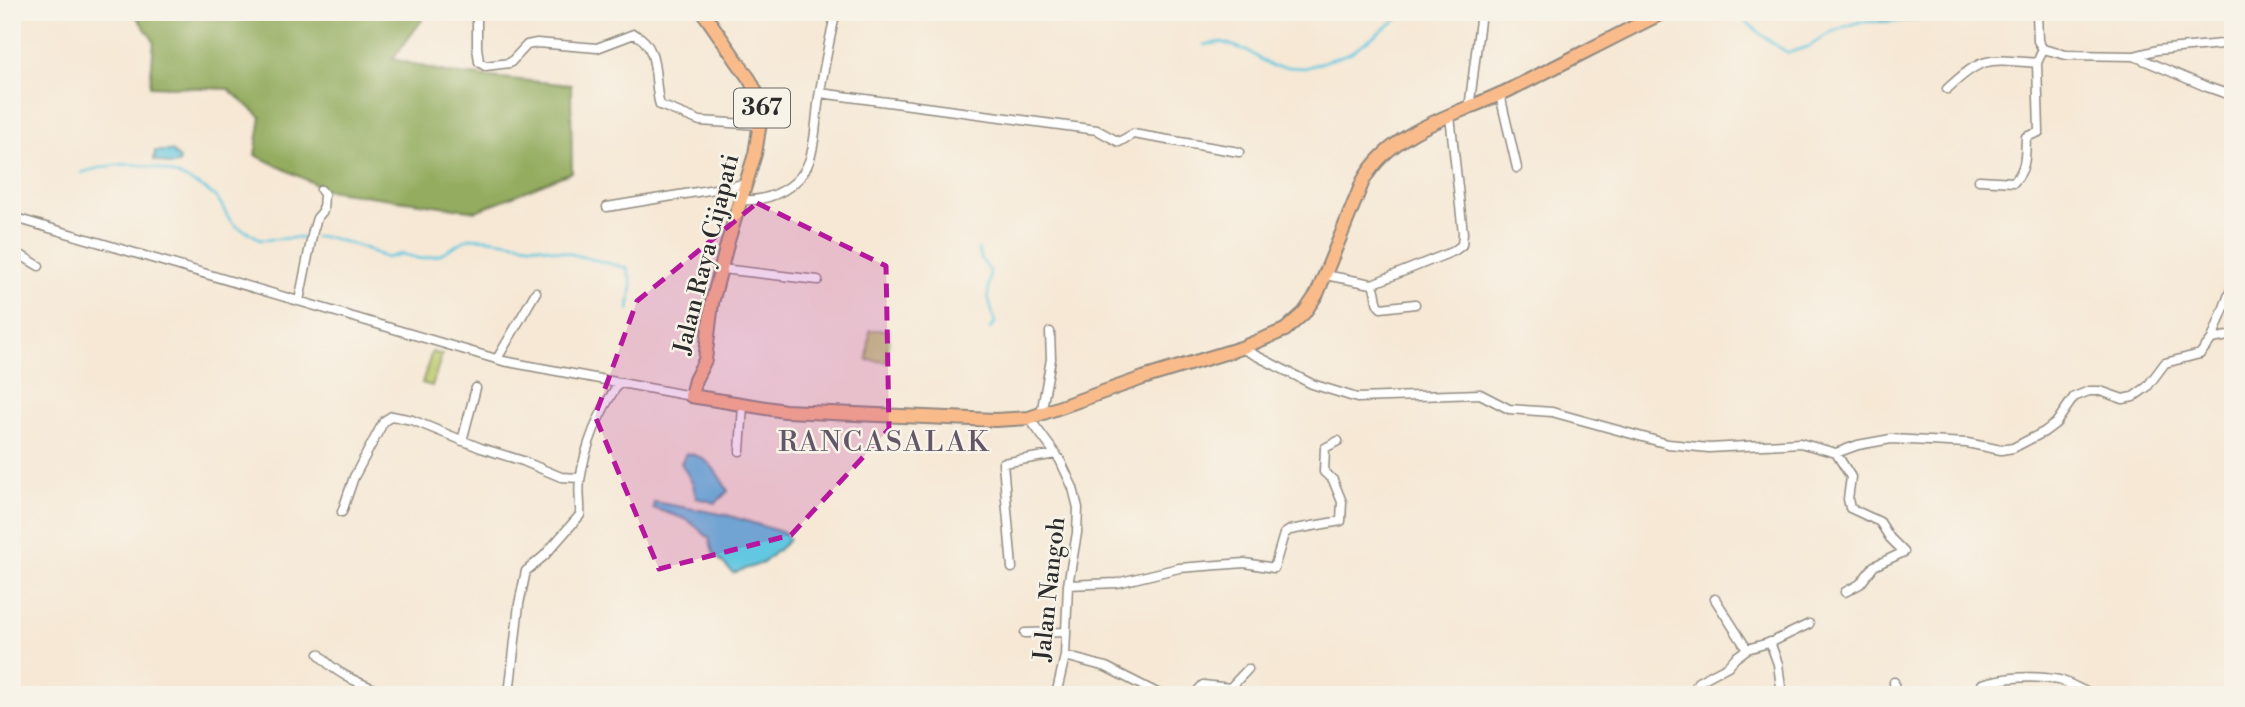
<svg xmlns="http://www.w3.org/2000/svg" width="2245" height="707" viewBox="0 0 2245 707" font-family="'Libre Bodoni',serif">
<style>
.green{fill:#bac86a;stroke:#727a4a;stroke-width:2}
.forest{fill:#93ac5e;stroke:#5f6c44;stroke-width:2}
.water{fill:#62c7e0;stroke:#467986;stroke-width:2}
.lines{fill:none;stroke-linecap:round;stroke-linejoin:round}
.stream{stroke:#62c7e0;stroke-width:2.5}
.street-casing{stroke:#908a80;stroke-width:11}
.primary-casing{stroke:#908a80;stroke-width:16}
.street{stroke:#fff;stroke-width:8}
.primary{stroke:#fabb8b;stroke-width:12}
.marked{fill:#b5179e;fill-opacity:0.2;stroke:#b5179e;stroke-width:5;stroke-dasharray:14 9;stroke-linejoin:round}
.labels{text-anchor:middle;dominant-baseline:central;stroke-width:5;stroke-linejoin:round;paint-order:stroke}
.shield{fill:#f7f3e8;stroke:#686764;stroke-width:2}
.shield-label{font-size:23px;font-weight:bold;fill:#2b2b2b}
.street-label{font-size:24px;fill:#2b2b2b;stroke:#f7f3e8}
.quarter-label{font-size:28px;letter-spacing:2px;fill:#645669;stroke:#f7f3e8}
</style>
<rect width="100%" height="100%" fill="#f7f3e8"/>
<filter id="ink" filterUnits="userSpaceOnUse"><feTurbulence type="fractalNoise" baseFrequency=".0143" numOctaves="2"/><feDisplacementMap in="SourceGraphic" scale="14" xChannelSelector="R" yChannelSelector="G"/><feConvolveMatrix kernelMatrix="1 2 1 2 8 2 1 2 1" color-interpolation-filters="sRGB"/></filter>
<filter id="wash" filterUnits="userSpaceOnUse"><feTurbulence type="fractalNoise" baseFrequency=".00686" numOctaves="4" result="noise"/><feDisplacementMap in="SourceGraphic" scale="28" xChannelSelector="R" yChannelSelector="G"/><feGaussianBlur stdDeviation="1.57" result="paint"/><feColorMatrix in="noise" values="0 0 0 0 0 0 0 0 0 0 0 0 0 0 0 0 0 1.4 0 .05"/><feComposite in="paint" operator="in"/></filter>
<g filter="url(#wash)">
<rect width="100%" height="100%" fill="#f6e8d5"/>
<path class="green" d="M1882,12H1917V19L1881,22Z
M870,330H889L887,362L867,360Z
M432,352L442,355L432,386L422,383Z"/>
<path class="forest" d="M133,12H428L393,59L449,73L571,85L572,172L476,211L327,190L255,155L261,117L228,89L150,86L154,41Z"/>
<path class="water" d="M155,151H172L180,160L178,164L171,165L154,160Z
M686,453C709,456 717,472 728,491L716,503L696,498L693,484L681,463Z
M654,502L727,515L785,533L789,540L763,563L733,573L713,553L709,538L688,520L653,508Z"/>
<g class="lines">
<path class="stream" d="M1734,12L1771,42L1788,53L1810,46L1831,32L1859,22L1900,21L1930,17L1961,20L1975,19L1988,12
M1204,45L1222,42L1248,51L1271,66L1305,68L1350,53L1407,12
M81,173C121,160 148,161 186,179C197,185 210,190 218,200C224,207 226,217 233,223C240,231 251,231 260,240L309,237
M315,237H327L362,247L386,258L402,254L421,259L439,255L469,238L489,239L543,247L627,268L632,285L629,310
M978,249L981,259L990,271L988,296L995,323L990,329"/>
</g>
</g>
<g filter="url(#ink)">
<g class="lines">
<g class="street-casing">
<path id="street" d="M477,12V47L479,62L485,66L510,63L527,45L537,43L597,48L634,34C661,45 653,84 660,105L700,121L761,125
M2037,12L2038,41L2043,49L2066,55L2134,56L2207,87L2233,96
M2134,56L2157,50L2233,43
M1947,89C1983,55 1989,59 2037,63
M820,93L1097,130L1119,142L1133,134L1239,152
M1500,95L1517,168
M1469,109L1481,12
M1979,180L2014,182C2027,168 2025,156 2026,137L2039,132L2037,63L2043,49
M740,200C770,202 803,187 811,155C816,136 816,116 819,97C824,68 829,40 836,12
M607,207L745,184
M12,217L503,361L691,396
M12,250L39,266
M722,269L818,280
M1325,275L1372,284C1378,291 1374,303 1381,308L1415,304
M1372,284L1454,251L1462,245L1463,233L1450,116
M299,301L313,231L317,218L323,211L324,194L321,190
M2212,339L2233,284
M1241,348L1312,384L1357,398L1480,394L1509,409L1552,412L1668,444L1709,448L1800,443L1836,453L1858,445L1891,439L1967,443L2001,450L2013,448L2044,432L2056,423L2074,397L2089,391H2100L2123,399L2133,397L2147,387L2165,363L2200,354L2212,339L2233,335
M497,359L536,292
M1041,414L1051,359L1050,332
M1029,418L1060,460L1073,488L1078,508L1077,533L1068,585L1065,656L1056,695
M462,441L476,388
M740,451L743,405
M1836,453L1851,477L1848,499L1850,508L1880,522L1890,538L1904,552L1874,566L1860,584L1845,592
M342,512L354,477L384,421L392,416L412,420L481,448L523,461L561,477L580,478
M1012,568L1003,463L1056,454
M1068,585L1117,583L1179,568L1245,563L1274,568L1284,534L1290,530L1341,521L1342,502L1333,480L1324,472L1325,448L1338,441
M1715,599L1747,649L1772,642L1809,624
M1025,633L1066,632
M1770,642L1778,664L1782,695
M319,654C335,675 365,685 389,695
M1065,656L1106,667L1161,695
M1894,682L1895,695
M509,695L519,604L526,571L544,556L580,515C581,504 578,492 580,481C585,446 599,412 619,383
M1194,695L1203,685L1230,688L1248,669
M1693,695L1698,682L1728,666L1735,658L1747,649
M1981,695L1982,684C2005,677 2035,675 2059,680C2071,683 2082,692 2095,695
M2177,695H2200"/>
</g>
<g class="primary-casing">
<path id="primary" d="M703,12L750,80L758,96L762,110L755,154L728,241L712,303L705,360L695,380L691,396L785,411L995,420L1029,418L1143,378L1241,348L1285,330L1304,313L1317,294L1363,181C1392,128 1461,114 1511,89C1562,64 1613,37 1664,12"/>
</g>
<use href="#street" class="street"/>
<use href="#primary" class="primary"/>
</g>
</g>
<path class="marked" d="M757,203L886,266L889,429L791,535L659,569L595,416L637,301Z"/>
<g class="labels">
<rect class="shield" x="734" y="88.5" width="56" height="39" rx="5"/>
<g class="shield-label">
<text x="762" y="108">367</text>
</g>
<g class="street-label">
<text transform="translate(707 254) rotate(-76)">Jalan Raya Cijapati</text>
<text transform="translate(1050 589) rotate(-84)">Jalan Nangoh</text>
</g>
<g class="quarter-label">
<text x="884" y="442">RANCASALAK</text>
</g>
</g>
<rect width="2245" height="707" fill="none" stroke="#f7f3e8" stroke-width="42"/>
</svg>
